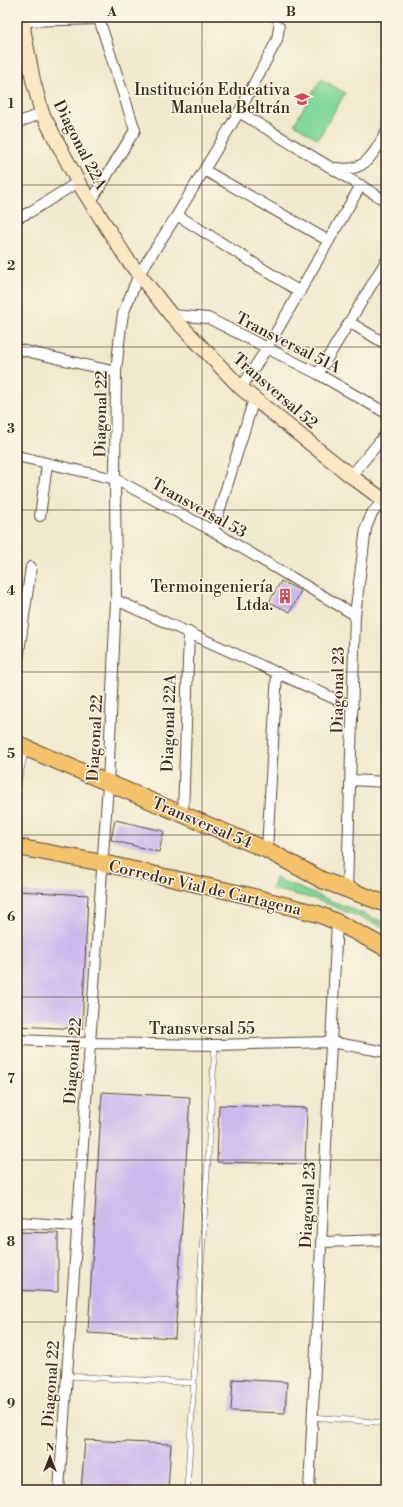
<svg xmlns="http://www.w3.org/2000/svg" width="403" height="1507" viewBox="0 0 403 1507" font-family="'Libre Bodoni',serif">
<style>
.green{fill:#82d79a;stroke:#5e805c}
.building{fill:#ccb8ed}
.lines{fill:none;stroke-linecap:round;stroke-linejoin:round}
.lane-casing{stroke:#564738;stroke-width:6}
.street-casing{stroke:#564738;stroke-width:12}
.secondary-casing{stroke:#564738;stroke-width:16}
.primary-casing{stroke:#564738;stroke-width:18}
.lane{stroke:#fff;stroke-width:5}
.street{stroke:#fff;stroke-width:10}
.secondary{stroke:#fae7c3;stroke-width:14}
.primary{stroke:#f3c26a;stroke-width:16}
.grid{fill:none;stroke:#3b2a1e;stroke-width:1;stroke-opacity:0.55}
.labels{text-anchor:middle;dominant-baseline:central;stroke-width:3;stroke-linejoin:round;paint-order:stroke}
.poi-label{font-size:16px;fill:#3b2a1e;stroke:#fcf5e5;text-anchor:end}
.street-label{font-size:16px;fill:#3b2a1e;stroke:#fcf5e5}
.neatline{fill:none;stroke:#3b2a1e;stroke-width:1.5}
.grid-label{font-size:13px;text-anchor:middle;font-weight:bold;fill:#3b2a1e}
</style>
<rect width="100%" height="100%" fill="#fcf5e5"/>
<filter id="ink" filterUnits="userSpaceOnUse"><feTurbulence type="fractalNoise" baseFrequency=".025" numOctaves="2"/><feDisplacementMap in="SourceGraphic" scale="8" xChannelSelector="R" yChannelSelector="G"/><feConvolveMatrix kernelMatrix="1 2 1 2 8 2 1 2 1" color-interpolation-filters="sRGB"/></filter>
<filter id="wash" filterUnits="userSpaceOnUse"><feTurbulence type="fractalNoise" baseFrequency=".012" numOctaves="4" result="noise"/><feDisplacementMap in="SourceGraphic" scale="16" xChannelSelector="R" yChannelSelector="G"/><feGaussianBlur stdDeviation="0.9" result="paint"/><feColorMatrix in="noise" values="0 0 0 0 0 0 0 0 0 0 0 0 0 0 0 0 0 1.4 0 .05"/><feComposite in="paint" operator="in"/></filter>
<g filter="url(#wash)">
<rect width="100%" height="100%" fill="#f0e9cd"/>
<path class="green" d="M321,79L345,93L318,139L294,124Z
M275,878L386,923V928L315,899L272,889Z"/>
<g id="blocks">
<path class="building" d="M281,581L301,591L290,612L269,602Z
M115,820L164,831L159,852L111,840Z
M17,891L88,895L82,1029L17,1026Z
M102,1092L190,1097L175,1338L88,1333Z
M219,1105L307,1108L305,1164L217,1162Z
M17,1232L58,1233V1292L17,1290Z
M233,1379L287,1382L285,1413L231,1411Z
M85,1440L171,1444L168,1490H81Z"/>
</g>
</g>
<g filter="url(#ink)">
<use href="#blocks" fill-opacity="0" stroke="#564738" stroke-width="1"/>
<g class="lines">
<g class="lane-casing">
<path id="lane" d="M272,17L279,27
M17,841V786L26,749
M67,1376L194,1383
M312,1417L386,1423
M187,1490L215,1045"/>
</g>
<g class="street-casing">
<path id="street" d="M23,21L99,19L135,130L90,203
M239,112L386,201
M17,123L42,113
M336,168C366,173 373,154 386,133
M204,170L329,241
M177,215L300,292
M17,218L30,212L78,182
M171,315L208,318L318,374L386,413
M349,322L386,344
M17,349L116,372
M318,374L386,261
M241,388L267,348L361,185
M17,456L115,479L213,531L355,615
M351,476L386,434
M40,516L47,464
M213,531L254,399
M116,600L353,707
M17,666L31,567
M351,780L386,782
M183,815L189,632
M267,850L277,672
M347,890L355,615L366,528L372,513L386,498
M17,1040L90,1043L215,1045L331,1042L386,1052
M17,1222L77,1226
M321,1242L386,1240
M59,1490L108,784L116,600L115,479L116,372L120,334L123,314L139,274L177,215L239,112L277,40L279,27
M309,1490L337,922"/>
</g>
<g class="secondary-casing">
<path id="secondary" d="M23,17L24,33L33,80L42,113L78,182L127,259L171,315L241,388L351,476L386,502"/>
</g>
<g class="primary-casing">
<path id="primary" d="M17,743L26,748L267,850L322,880L386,904
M17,847L103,863L246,895L318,914L337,922L386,948"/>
</g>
<use href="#lane" class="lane"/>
<use href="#street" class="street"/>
<use href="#secondary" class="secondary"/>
<use href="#primary" class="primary"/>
</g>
</g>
<path class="grid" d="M202,17V1490M17,185H386M17,347H386M17,510H386M17,672H386M17,835H386M17,997H386M17,1160H386M17,1322H386"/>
<defs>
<g id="school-bare" transform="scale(1.2)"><path d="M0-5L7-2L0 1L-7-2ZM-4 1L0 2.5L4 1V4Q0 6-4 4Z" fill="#d1495b" stroke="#fcf5e5" stroke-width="2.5" paint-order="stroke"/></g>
<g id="building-bare" transform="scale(1.2)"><path d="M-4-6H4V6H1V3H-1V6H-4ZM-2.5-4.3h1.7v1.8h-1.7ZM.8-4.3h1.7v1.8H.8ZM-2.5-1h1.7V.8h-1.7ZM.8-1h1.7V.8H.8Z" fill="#d1495b" stroke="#fcf5e5" stroke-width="2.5" paint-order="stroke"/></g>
</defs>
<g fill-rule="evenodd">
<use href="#school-bare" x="302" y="99"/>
<use href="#building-bare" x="285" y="596"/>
</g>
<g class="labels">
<g class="poi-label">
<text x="290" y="90">Institución Educativa<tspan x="290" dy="18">Manuela Beltrán</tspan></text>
<text x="273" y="587">Termoingeniería<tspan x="273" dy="18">Ltda.</tspan></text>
</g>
<g class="street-label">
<text transform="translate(80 145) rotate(63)">Diagonal 22A</text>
<text transform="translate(288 343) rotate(27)">Transversal 51A</text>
<text transform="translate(275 391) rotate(41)">Transversal 52</text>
<text transform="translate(101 414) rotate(-89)">Diagonal 22</text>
<text transform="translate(199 508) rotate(29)">Transversal 53</text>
<text transform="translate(338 690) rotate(-89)">Diagonal 23</text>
<text transform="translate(169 723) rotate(-88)">Diagonal 22A</text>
<text transform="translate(95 738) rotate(-87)">Diagonal 22</text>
<text transform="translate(202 823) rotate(23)">Transversal 54</text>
<text transform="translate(205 888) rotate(13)">Corredor Vial de Cartagena</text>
<text x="202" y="1029">Transversal 55</text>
<text transform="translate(73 1061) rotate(-86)">Diagonal 22</text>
<text transform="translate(308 1205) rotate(-87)">Diagonal 23</text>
<text transform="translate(51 1384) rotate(-86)">Diagonal 22</text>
</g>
</g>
<rect width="403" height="1507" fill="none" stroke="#fcf5e5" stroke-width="44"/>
<g transform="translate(50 1457)" stroke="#fcf5e5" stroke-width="3" paint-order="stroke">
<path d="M0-3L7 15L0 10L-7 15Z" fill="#3b2a1e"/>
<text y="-6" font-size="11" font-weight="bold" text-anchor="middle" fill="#3b2a1e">N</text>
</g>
<rect x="22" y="22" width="359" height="1463" class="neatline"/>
<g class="grid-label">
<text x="112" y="16">A</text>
<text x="291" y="16">B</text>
<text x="11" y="108">1</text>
<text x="11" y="270">2</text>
<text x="11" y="433">3</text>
<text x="11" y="595">4</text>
<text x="11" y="758">5</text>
<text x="11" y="921">6</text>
<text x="11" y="1083">7</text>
<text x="11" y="1246">8</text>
<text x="11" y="1408">9</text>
</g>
</svg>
